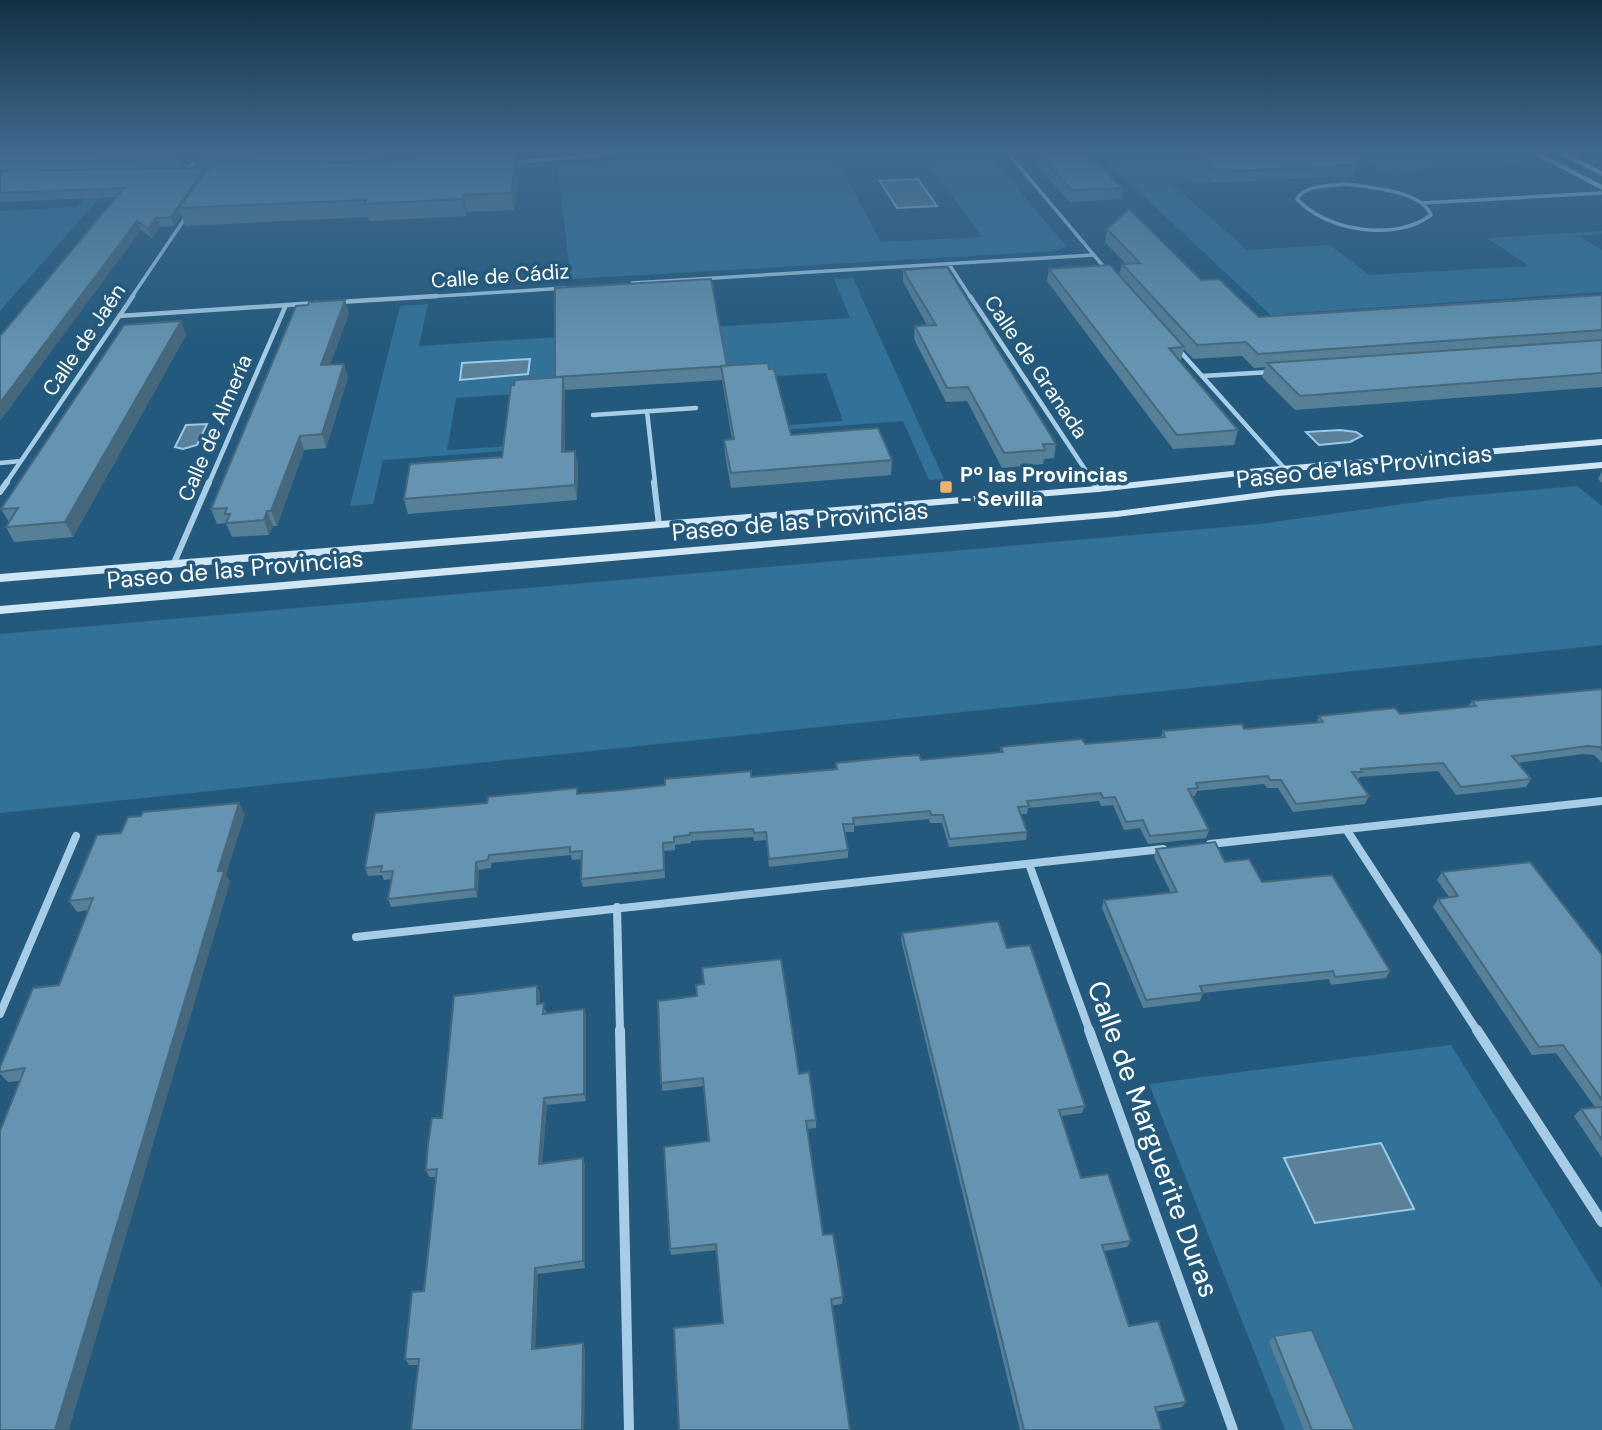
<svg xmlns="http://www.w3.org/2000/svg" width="1602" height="1430" viewBox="0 0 1602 1430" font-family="'DM Sans',sans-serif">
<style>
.green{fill:#337298}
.water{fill:#5b819a;stroke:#9acae6;stroke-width:2}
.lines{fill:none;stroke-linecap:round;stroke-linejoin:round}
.street-far4{stroke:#a6cde5;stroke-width:3.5}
.street-far3{stroke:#a6cde5;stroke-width:4.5}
.street-far2{stroke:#a6cde5;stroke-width:6}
.street-far1{stroke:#a6cde5;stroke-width:8}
.street{stroke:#a6cde5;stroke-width:10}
.secondary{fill:#d0e6f5;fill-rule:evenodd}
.wall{fill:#567f98}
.shaded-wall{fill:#46687c}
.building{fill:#6494b1;stroke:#46687c;stroke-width:2}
.poi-dot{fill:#f0b369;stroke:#23597c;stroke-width:2.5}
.labels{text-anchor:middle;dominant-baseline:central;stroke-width:7;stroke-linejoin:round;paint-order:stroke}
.far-street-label{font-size:21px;fill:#fff;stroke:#23597c}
.far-poi-label{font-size:21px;font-weight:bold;fill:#fff;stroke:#23597c;text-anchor:start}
.street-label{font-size:24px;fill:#fff;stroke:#23597c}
.near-street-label{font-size:28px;fill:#fff;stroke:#23597c}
</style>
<rect width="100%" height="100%" fill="#23597c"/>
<path class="green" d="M683,153H833L881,242L982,237L921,153H988L1066,246L1057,251L571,279L557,165Z
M1070,153H1301L1245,180L1172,184L1247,250L1330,245L1369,275L1529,266L1487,238L1602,231V234L1579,236L1602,250V292L1282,314L1304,335L1293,336L1102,157L1077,158Z
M1353,153H1433L1452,164L1521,161L1526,163L1381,171Z
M100,197L0,311V211L76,207L85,198Z
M853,278L944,479L929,480L903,421L742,433L741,429L843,421L826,373L728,379L724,359L557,391L456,398L447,450L556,443L555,447L383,460L373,504L350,506L400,306L428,304L419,346L850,318L834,279Z
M1577,486L1602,506V645L0,813V634L1260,524L1453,497Z
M1451,1045L1602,1288V1430H1285L1149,1084Z"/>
<path class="water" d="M918,179L937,206L897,208L880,181Z
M530,359L528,374L460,380L462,363Z
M207,424L197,445L183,449L175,447L186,425Z
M1340,430L1356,432L1362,436L1350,442L1319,445L1306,432Z
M1381,1143L1414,1209L1315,1223L1284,1158Z"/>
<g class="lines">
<path class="street-far4" d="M1008,153L1109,273
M511,163L611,153
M184,172L203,153
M1346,184C1368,187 1423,191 1431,215C1396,242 1326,231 1297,199C1305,184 1331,186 1346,184Z
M1422,203L1602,193
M949,264L971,298
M632,283L1093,255
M131,298L188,214
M409,298L565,288"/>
<path class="street-far3" d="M970,296L1094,483
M339,302L437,296
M119,316L317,303
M1178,349L1285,469
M1202,376L1271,372
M647,411L655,483
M593,415L696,408
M0,463L21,461
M6,483L133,296
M209,483L286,305"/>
<path class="street-far2" d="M654,482L659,525
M1093,482L1098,489
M0,492L7,482
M174,563L209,482"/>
<path class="street-far1" d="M1346,829L1478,1032
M1210,844L1602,801
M1029,864L1090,1032
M617,907L620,1032
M356,937L1163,849
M0,1014L76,836"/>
<path class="street" d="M620,1030L629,1430
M1089,1030L1233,1430
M1477,1030L1602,1222"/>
<path class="secondary" d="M1532,153H1540L1602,185V190Z
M1558,153H1566L1602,171V176Z
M1602,439V445L1258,474L1098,492L0,582V574L1098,486L1258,468Z
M1602,462V468L1278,496L1117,517L0,614V606L1117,511L1278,490Z"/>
</g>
<path class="wall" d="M0,153H198L182,167L0,171Z
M1025,153H1087L1123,188L1121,199L1070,202Z
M1179,153H1366L1352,176L1216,183Z
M518,156L520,165L514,210L467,212L466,216L369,221L368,217L185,226L181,215L174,226L160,227L152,238L141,230L117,197L0,202V171L210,168H195L192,159L521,156Z
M1107,229L1201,280L1259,317L1602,295V387L1295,410L1262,377L1265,367L1254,368L1242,356L1193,359L1184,349L1181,360H1179L1238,430L1234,445L1173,449L1047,281L1049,269L1119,275L1122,264H1126L1105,242Z
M903,270L1056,444L1054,458L1044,459L1043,464L1002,468L967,401L946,402L914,339L915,326L927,325L903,282Z
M349,313L330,365L348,377L326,448L304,450L277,526H273L269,535L232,537L226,523L217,524L211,509Z
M181,321L186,335L73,537L14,542L6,527L9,522L1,509Z
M727,366L791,435L892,460L891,475L731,488L725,454L724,440L732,439L722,380L565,390V452L575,451L578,465L577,500L408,514L404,499L502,457L515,380Z
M1602,471V483L1598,479Z
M1602,689V763L1594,755L1583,754L1517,763L1531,779L1526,787L1456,795L1438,771L1360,777L1357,780L1369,796L1365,804L1293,812L1278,788H1267L1264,784L1197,791L1195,796H1192L1209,830L1206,838L1148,844L1140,828L1124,830L1113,805L1101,806L1099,801L1028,808L1027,814H1021L1027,832L1026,840L949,847L942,823H930L929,819L854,826V832H845L848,850V858L769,867L766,840L754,841L753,837L691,841V843L675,845V850L664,851L665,878L583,887L581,879L582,859L572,860L571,855L491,863V868L479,870L477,897L391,907L388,899L392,879L384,880L382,875L368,876L365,868L487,803L577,788L578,794L836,769V763L921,760L1000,753L1001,747L1085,744L1161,738L1163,731L1244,729L1317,722L1319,716L1400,714L1468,707L1472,701Z
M245,814L226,874L230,882L20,1081L8,1082L0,1074V1067L59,985L88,910L77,912L69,901L121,833Z
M1156,849L1225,862L1262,882L1390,971L1386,978L1331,985L1329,979L1203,993L1200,1001L1143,1008L1102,908L1104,900L1171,893L1154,857Z
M1442,872L1602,955V1158L1574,1116L1581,1109L1595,1107L1556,1053L1532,1055L1433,907L1438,899L1449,897L1437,880Z
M902,933L1007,948L1085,1106L1082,1113L1061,1116L1081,1178L1131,1241L1127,1247L1104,1251L1129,1326L1186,1402L1182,1407L1156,1412L1162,1430H1020L901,940Z
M537,986L540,994L539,1004L546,1011V1014L584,1009L586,1017V1101L547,1105L542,1163L583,1158L585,1165V1268L538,1274L535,1349H585L584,1430H411L418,1365H409L405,1359L424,1291L436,1177H429L426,1170L442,1118Z
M658,1001L799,1074L816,1120V1128L807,1129L823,1235L843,1297L842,1304L723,1323L717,1250L671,1255L670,1249L709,1141L704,1086L662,1091Z
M1274,1336L1355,1430H1304L1269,1342Z"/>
<path class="shaded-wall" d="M186,153H198L182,167L180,159Z
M462,153H521V156H518L520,165L514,210L511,193Z
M1363,153H1366L1352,176L1356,165Z
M208,168L179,208L181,215L174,226L171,217L201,174Z
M463,195L467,212L466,216L462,199Z
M156,218L160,227L152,238L148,229Z
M137,221L141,230L0,421V403Z
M345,300L349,313L325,379L321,365Z
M181,321L186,335L73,537L65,522Z
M344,364L348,377L326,448L322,434Z
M563,377L565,391V466L562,452Z
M300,436L304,450L277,526L271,511Z
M575,451L578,465L577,500L575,485Z
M267,511L273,526L269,535L264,520Z
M239,803L245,814L226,874L230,882L69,1430H55L218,871Z
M476,862L479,870L477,897L475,889Z
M537,986L540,994L539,1012L537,1004Z
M584,1009L586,1017V1101L584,1094Z
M544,1098L547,1105L541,1171L539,1164Z
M583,1158L585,1165V1268L583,1261Z
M535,1268L538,1274L535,1355L532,1349Z
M583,1343L585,1349L584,1430H582Z"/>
<path class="building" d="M0,153H186L180,159L0,162Z
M198,153H462L348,162L192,159Z
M471,153H517L511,193L463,195L462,199L365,204L366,200L179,208L205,172L219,161L346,163Z
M1036,153H1087L1123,188L1072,190Z
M1194,153H1363L1356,165L1219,172Z
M208,168L201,174L171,217L156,218L148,229L137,221L0,403V336L124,188L0,193V171Z
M1129,209L1201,280L1219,279L1259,317L1602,295V330L1258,354L1246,342L1197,345L1122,264L1140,263L1107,229Z
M1110,265L1184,347L1169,348L1238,430L1177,435L1049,269Z
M947,267L1056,444H1043L1045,450L1004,453L968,387L947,388L915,326L936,325L903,270Z
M711,279L727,366L555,377V288Z
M345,300L321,365L344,364L322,434L300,436L271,511H267L264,520L226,523L230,514H225L227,508L211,509L296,306L308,305L309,302Z
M181,321L65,522L6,527L18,508L1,509L124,325Z
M1602,340V373L1300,396L1267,363Z
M768,363L769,369H774L791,435L878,428L892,460L731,473L724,440L734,439L721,366Z
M563,377L562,452L575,451V485L404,499L410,464L502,457L511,385H514L515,380Z
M1602,689V750L1600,747L1588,746L1512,756L1531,779L1461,787L1443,763L1361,769L1362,772H1352L1369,796L1296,804L1281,780H1270L1268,776L1196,783L1198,788L1188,789L1209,830L1150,836L1143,820L1126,822L1115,797L1103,798L1101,793L1027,801L1029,806L1018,807L1027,832L950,839L943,815H931L930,811L853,818L854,824H843L848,850L769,859L766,832L754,833L753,829L690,833V835L674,837V842L663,843L664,870L581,879L582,851L570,852V847L489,855L488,860L476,862L475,889L388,899L393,871L381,872L382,866L365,868L375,813L487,803L488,797L577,788V794L621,790L665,785V779L751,771V777L837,769L836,763L904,756L919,755L921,760L1003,752L1001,747L1082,739L1085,744L1165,737L1163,731L1242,724L1244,729L1323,722L1319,716L1395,708L1400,714L1476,706L1472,701Z
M239,803L218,871H224L55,1430H0V1131L25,1068L0,1072V1067L33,988L59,985L93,898L69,901L97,835L121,833L128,817L141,816L143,812Z
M1215,842L1225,862L1249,859L1262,882L1332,875L1390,971L1335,977L1333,971L1200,986L1203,993L1146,1000L1104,900L1177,892L1156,849Z
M1530,862L1602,955V1100L1563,1045L1539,1047L1438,899L1458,896L1442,872Z
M998,921L1007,948L1030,945L1085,1106L1059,1110L1081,1178L1108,1174L1131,1241L1102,1245L1129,1326L1158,1321L1186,1402L1155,1407L1162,1430H1024L902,933Z
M781,959L799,1074L809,1072L816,1120L806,1121L823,1235L833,1234L838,1264L843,1297L831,1299L850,1430H679L674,1328L723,1323L716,1244L670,1249L664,1147L709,1141L703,1078L661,1083L658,1001L697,996L696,985L704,984L702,968Z
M537,986V1004L544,1003L543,1014L584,1009V1094L544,1098L539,1164L583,1158V1261L535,1268L532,1349L583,1343L582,1430H411L419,1359H405L412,1292L424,1291L437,1169L426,1170L428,1144L432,1118H442L454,996Z
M1602,1107V1140L1581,1109Z
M1312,1330L1355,1430H1312L1274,1336Z"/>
<linearGradient id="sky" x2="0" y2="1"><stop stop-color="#133144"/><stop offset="0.43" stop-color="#3f6a8e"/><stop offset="1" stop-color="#3f6a8e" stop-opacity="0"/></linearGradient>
<rect width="1602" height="353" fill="url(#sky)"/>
<rect class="poi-dot" x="939" y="480" width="14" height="14" rx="3.5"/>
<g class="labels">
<g class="far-street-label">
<text transform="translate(500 276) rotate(-4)">Calle de Cádiz</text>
<text transform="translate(84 340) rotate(-56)">Calle de Jaén</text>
<text transform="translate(1036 367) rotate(56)">Calle de Granada</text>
<text transform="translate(215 428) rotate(-67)">Calle de Almería</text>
</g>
<g class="far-poi-label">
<text x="960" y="475">Pº las Provincias<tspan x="960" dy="24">- Sevilla</tspan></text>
</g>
<g class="street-label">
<text transform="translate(1364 466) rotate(-6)">Paseo de las Provincias</text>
<text transform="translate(800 521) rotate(-5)">Paseo de las Provincias</text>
<text transform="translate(235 569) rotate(-5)">Paseo de las Provincias</text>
</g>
<g class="near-street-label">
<text transform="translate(1153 1139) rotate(70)">Calle de Marguerite Duras</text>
</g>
</g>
</svg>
